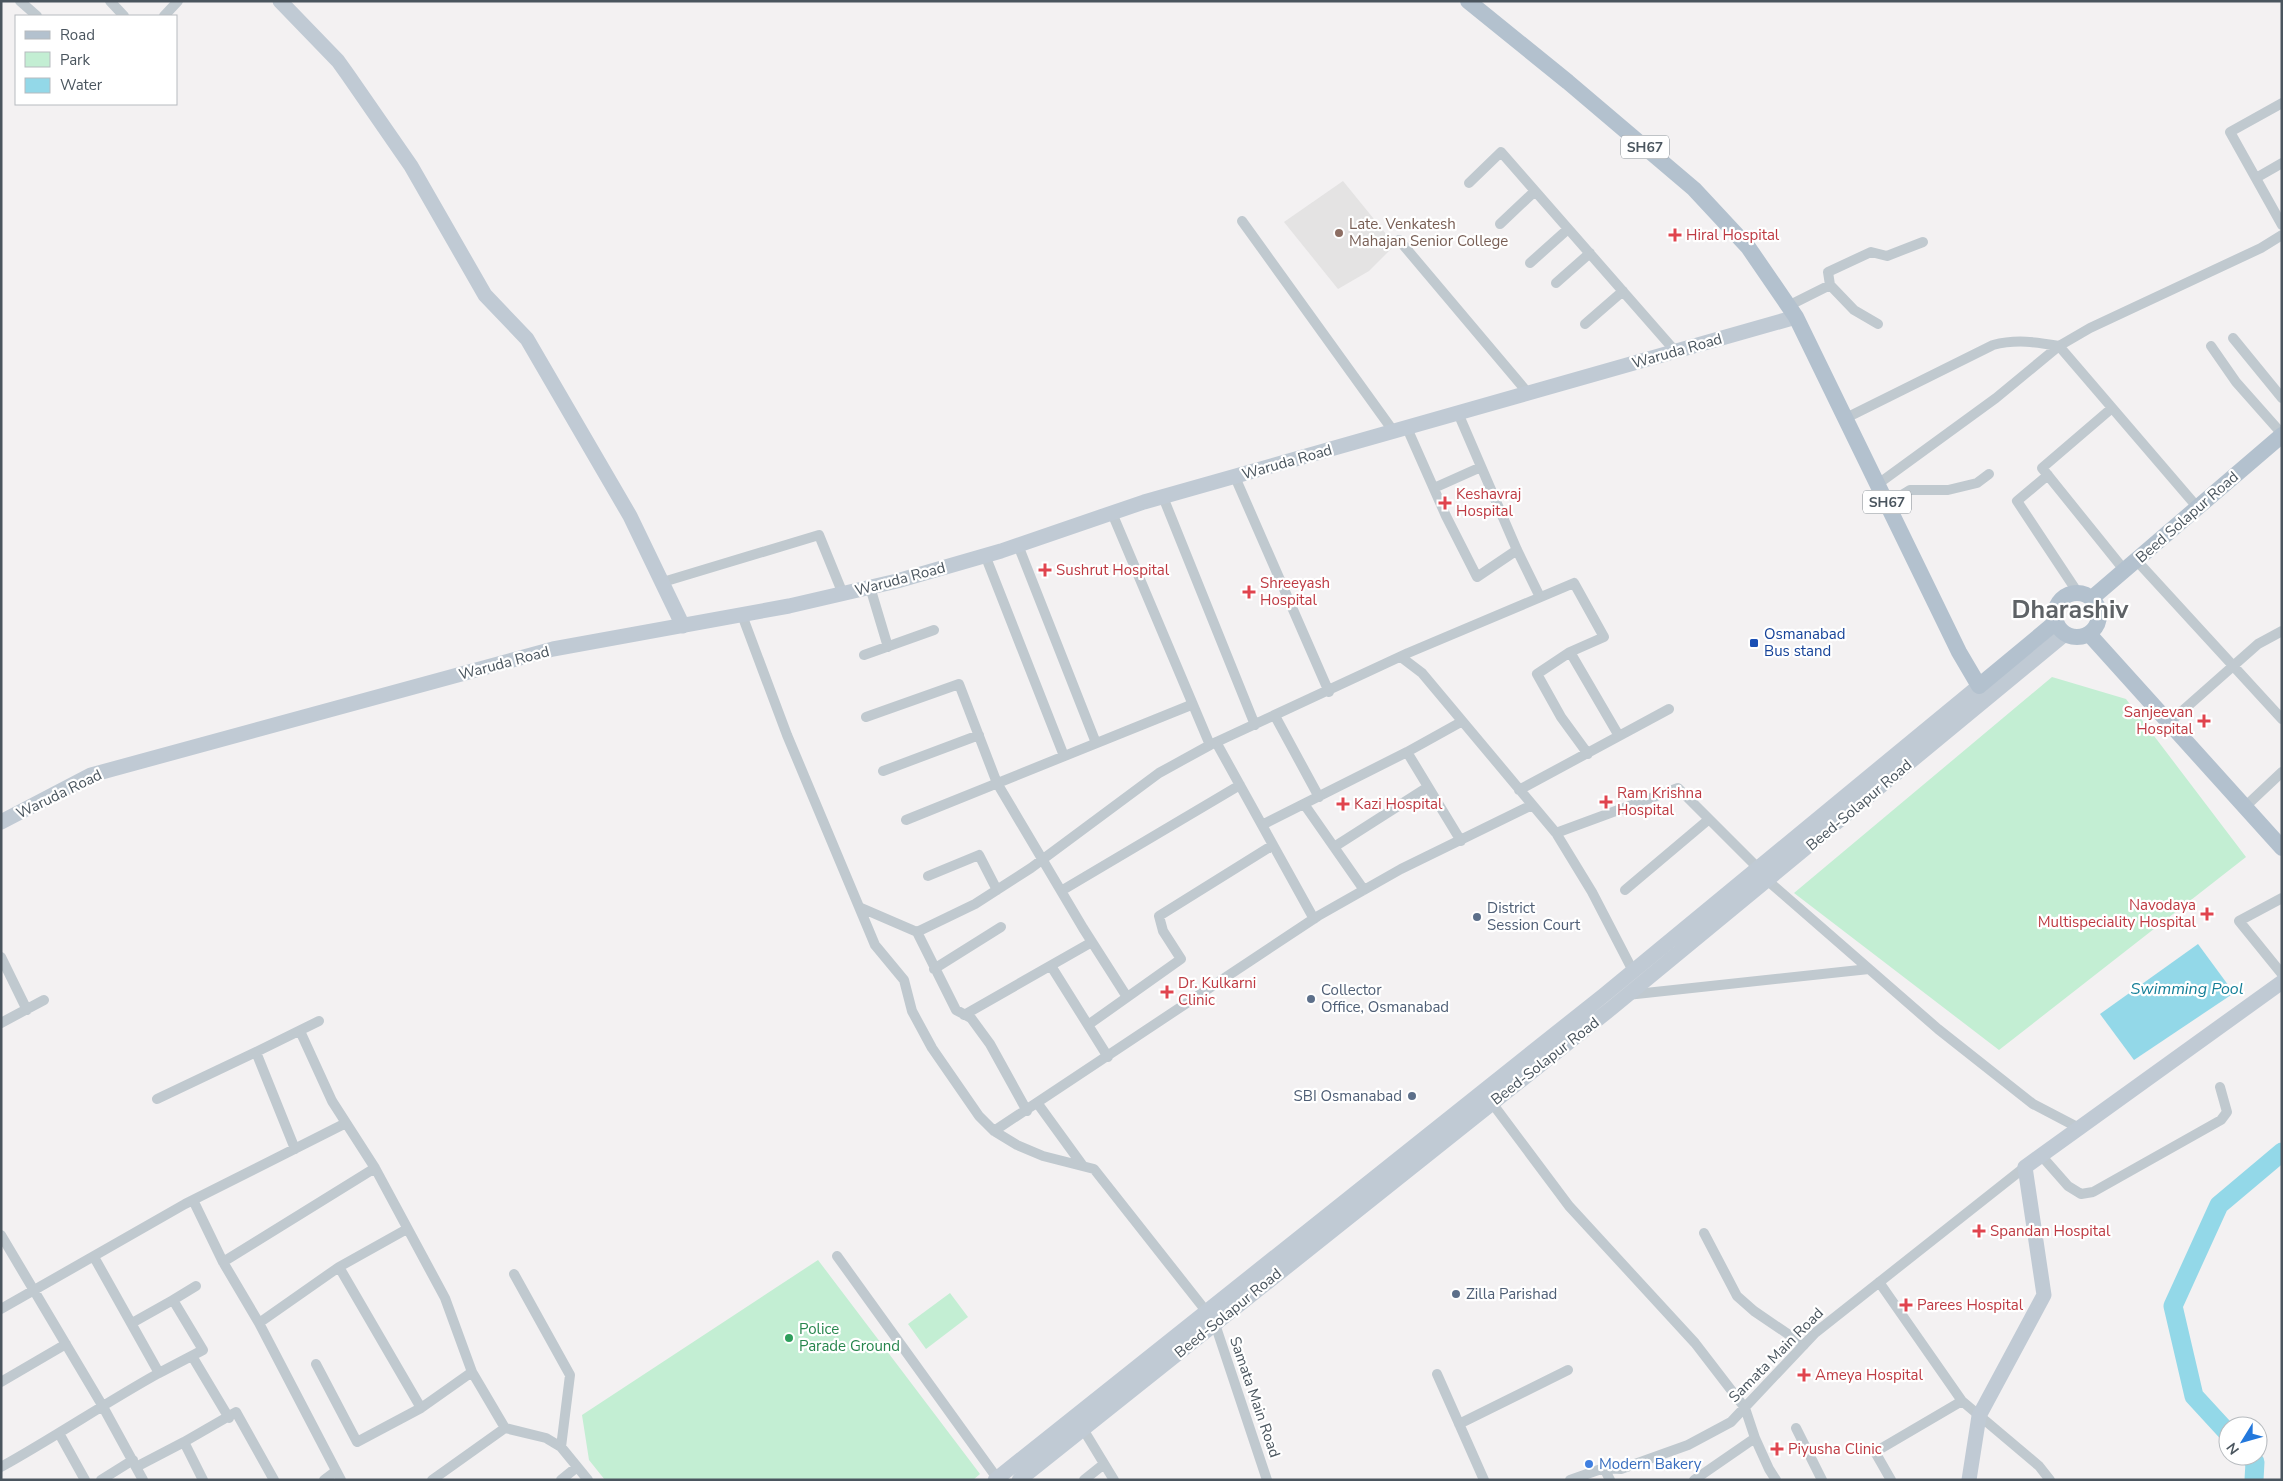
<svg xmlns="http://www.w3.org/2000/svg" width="2283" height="1481" viewBox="0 0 2283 1481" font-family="'Nunito Sans',sans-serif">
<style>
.education{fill:#e4e3e3}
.green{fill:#c3eed3}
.water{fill:#93d8e8}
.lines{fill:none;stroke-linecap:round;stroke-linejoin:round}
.river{stroke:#93d8e8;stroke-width:19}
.street{stroke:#c0c9cf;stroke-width:10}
.secondary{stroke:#c0cad4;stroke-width:15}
.primary{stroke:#b3c1ce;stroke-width:16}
.education-dot{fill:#8d6e63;stroke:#fff;stroke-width:2}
.health-dot{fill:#e0444e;stroke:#fff;stroke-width:2}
.transit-dot{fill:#1a4fb4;stroke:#fff;stroke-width:2}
.service-dot{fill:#5c6f8a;stroke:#fff;stroke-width:2}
.leisure-dot{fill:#2e9e5b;stroke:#fff;stroke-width:2}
.shop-dot{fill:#3f7fe0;stroke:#fff;stroke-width:2}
.labels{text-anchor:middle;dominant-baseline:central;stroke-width:4.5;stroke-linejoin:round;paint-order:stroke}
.shield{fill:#fff;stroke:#80888e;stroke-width:1}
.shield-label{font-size:14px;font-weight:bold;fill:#4a555e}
.education-label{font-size:15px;fill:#785e54;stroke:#fff;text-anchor:start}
.health-label{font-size:15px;fill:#be3a42;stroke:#fff;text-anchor:start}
.street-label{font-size:15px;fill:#4a555e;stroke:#fff}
.transit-label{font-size:15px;fill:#164399;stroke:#fff;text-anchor:start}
.service-label{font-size:15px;fill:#4e5e75;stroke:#fff;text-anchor:start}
.leisure-label{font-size:15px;fill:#27864d;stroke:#fff;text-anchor:start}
.shop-label{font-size:15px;fill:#366cbe;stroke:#fff;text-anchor:start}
.water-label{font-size:16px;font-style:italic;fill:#147f98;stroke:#fff}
.town-label{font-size:25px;font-weight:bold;fill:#5e6266;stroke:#fff}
</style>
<rect width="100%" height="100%" fill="#f3f1f2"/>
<path class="education" d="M1343,181L1395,245L1369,271L1338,289L1284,222Z"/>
<path class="green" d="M2052,677L2126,699L2246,857L1999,1050L1794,893Z
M818,1260L980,1474L973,1480H605L589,1460L582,1415Z
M950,1293L968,1317L926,1349L908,1324Z"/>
<path class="water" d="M2198,944L2234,993L2134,1060L2100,1014Z"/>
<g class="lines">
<path class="river" d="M2228,1433L2194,1396L2173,1306L2219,1205L2282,1152
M2249,1456L2255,1462L2254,1480"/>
<path class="street" d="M20,1L37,16
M110,1L124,16
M164,16L178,1
M2282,103L2230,132L2282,225
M2256,178L2282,163
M1469,183L1501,152L1676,352
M1242,221L1394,432
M1500,224L1535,191
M1399,240L1528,393
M1530,263L1568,229
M1556,283L1590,253
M1830,285L1828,272L1871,252L1887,256L1923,242
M1788,306L1830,285L1854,310L1878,324
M1585,324L1623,291
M2233,338L2282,398
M2211,346L2236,382L2282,434
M2112,408L2042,468L2125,571
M1458,413L1517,550L1540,597
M1846,418L1993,345C2016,339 2036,342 2059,346L2198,508
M1407,428L1446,516L1477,577L1517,550
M2048,475L2017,501L2078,593
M1235,477L1329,692
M1878,484L1996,398L2059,346L2090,328L2261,248L2282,235
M1434,488L1481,467
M1163,497L1255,725
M1887,504L1910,490H1948L1977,483L1989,474
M1112,513L1210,745
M1018,545L1096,743
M985,555L1064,756
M2137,561L2282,719
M663,582L819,535L843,594
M870,587L888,647
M742,615L787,735L875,945L904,980L912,1011L932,1048L979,1116L994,1131L1017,1145L1043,1156L1094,1169L1206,1311
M1570,652L1619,736
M864,655L934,630
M1401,657L1422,673L1556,833L1592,892L1633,971
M1275,716L1319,797
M866,717L959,684L997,783L1083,928L1127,997
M2172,720L2258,644L2282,631
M1216,742L1314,919
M1407,752L1461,841
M883,771L979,735
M1519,790L1669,709
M1304,804L1364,890
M2248,804L2282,772
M906,820L1191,705
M1262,825L1407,752L1461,722
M1556,833L1678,788L1759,869
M1334,847L1428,787
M928,876L979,855L997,890
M1768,881L1938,1029L2033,1104L2079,1128
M1625,890L1708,820
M1061,891L1240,785
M2282,898L2239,921L2282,974
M859,907L917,932L956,1010L971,1018L990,1044L1027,1111
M917,932L975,904L1031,868L1159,773L1210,745L1408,653L1574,583L1604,637L1570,652L1537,674L1561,717L1588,754
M1,957L27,1010
M1051,966L1108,1057
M934,969L1001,927
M1627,995L1869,969
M964,1015L1092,942
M1,1023L44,1000
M1088,1025L1181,959L1163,931L1159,916L1273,845
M300,1031L332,1101L375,1168L445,1298L472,1372L505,1428L546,1438L561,1447L588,1480
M157,1099L256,1052
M1492,1103L1569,1206L1695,1343L1745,1408L1755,1438L1769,1469L1776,1480
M1038,1104L1083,1166
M994,1131L1318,916L1401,869L1532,805
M295,1149L256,1052L319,1021
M2046,1161L2068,1186L2081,1194L2093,1192L2221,1120L2227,1112L2220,1087
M193,1200L223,1262L259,1323L341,1480
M1704,1233L1737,1296L1754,1311L1804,1345
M1,1235L102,1405L143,1480
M837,1256L997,1478
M94,1257L159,1373L203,1350L173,1300L132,1323
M223,1262L375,1168
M339,1267L421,1408
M514,1274L570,1375L561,1447
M1879,1282L1962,1401
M173,1300L196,1286
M1,1309L185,1204L346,1123
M259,1323L339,1267L407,1229
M1215,1324L1267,1480
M192,1356L229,1418
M316,1364L357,1442L421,1408L472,1372
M1437,1374L1484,1480
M1,1382L66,1344
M1459,1424L1568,1370
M1796,1428L1822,1480
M1083,1429L1114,1480
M60,1435L85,1480
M1,1467C55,1437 105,1403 159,1373
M136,1467L184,1442
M1604,1468L1610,1480
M101,1480L133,1460
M203,1480L184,1442L236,1412L274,1480
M324,1480L336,1471
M432,1480L505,1428
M561,1480L577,1467
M1084,1480L1104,1464
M1570,1480L1604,1468L1621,1469L1688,1445L1731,1422L1815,1333L2025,1167
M1694,1480L1755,1438
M1891,1480L1875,1452L1962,1401L2039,1466L2050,1480"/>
<path class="secondary" d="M280,1L338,61L348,75L411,166L485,295L527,339L630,516L683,626
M1,822L91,775L553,649L789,606L897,581L1001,551L1144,502L1796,317
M995,1480L1604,995L1979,686
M1019,1480L1613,1007L2065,634
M1969,1480L1979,1416L2044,1295L2025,1167L2282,982"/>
<path class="primary" d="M1468,1L1568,82L1694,189L1748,247L1796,317L1959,652L1979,686L2056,622
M2055 615a22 22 0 1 1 44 0a22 22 0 1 1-44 0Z
M2092,598L2282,435
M2089,634L2282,848"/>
</g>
<circle class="education-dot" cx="1339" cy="233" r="5"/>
<g class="health-dot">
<path d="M1672.5 227.5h5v5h5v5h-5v5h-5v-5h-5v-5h5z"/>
<path d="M1442.5 495.5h5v5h5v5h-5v5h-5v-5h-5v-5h5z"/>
<path d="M1042.5 562.5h5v5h5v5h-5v5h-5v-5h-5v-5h5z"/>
<path d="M1246.5 584.5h5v5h5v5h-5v5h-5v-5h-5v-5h5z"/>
<path d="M2201.5 713.5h5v5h5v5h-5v5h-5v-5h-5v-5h5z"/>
<path d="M1603.5 794.5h5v5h5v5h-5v5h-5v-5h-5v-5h5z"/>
<path d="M1340.5 796.5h5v5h5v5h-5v5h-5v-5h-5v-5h5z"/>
<path d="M2204.5 906.5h5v5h5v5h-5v5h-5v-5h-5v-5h5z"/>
<path d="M1164.5 984.5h5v5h5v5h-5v5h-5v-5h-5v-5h5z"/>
<path d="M1976.5 1223.5h5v5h5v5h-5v5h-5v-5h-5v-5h5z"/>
<path d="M1903.5 1297.5h5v5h5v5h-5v5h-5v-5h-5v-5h5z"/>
<path d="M1801.5 1367.5h5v5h5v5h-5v5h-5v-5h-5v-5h5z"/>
<path d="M1774.5 1441.5h5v5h5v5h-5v5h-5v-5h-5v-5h5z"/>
</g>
<rect class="transit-dot" x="1749" y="638" width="10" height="10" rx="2.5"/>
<g class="service-dot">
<circle cx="1477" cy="917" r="5"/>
<circle cx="1311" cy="999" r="5"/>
<circle cx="1412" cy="1096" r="5"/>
<circle cx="1456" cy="1294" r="5"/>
</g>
<circle class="leisure-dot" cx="789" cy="1338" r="5"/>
<circle class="shop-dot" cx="1589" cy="1464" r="5"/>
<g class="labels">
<g class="shield">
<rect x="1621" y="135.5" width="48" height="23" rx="4"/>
<rect x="1863" y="490.5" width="48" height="23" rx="4"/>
</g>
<g class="shield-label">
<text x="1645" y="147">SH67</text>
<text x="1887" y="502">SH67</text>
</g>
<g class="education-label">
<text x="1349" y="224">Late. Venkatesh<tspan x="1349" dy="17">Mahajan Senior College</tspan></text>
</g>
<g class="health-label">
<text x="1686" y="235">Hiral Hospital</text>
<text x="1456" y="494">Keshavraj<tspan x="1456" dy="17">Hospital</tspan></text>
<text x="1056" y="570">Sushrut Hospital</text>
<text x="1260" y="583">Shreeyash<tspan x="1260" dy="17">Hospital</tspan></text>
<text x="2193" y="712" text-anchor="end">Sanjeevan<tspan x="2193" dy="17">Hospital</tspan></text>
<text x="1617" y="793">Ram Krishna<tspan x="1617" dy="17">Hospital</tspan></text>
<text x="1354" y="804">Kazi Hospital</text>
<text x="2196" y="905" text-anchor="end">Navodaya<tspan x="2196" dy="17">Multispeciality Hospital</tspan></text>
<text x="1178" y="983">Dr. Kulkarni<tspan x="1178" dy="17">Clinic</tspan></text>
<text x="1990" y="1231">Spandan Hospital</text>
<text x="1917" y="1305">Parees Hospital</text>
<text x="1815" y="1375">Ameya Hospital</text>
<text x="1788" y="1449">Piyusha Clinic</text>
</g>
<g class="street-label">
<text transform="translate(1677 351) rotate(-16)">Waruda Road</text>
<text transform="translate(1287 462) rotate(-16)">Waruda Road</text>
<text transform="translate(2187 517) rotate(-41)">Beed Solapur Road</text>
<text transform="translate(900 579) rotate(-15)">Waruda Road</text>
<text transform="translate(504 663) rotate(-15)">Waruda Road</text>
<text transform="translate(59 794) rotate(-26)">Waruda Road</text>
<text transform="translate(1859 805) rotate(-40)">Beed-Solapur Road</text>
<text transform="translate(1545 1061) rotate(-38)">Beed-Solapur Road</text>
<text transform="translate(1228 1313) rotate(-39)">Beed-Solapur Road</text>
<text transform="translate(1776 1355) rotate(-45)">Samata Main Road</text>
<text transform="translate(1255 1397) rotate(71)">Samata Main Road</text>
</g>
<g class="transit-label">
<text x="1764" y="634">Osmanabad<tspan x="1764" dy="17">Bus stand</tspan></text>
</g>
<g class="service-label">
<text x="1487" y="908">District<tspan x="1487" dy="17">Session Court</tspan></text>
<text x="1321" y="990">Collector<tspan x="1321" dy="17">Office, Osmanabad</tspan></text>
<text x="1402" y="1096" text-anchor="end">SBI Osmanabad</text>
<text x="1466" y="1294">Zilla Parishad</text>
</g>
<g class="leisure-label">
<text x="799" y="1329">Police<tspan x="799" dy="17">Parade Ground</tspan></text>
</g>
<g class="shop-label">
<text x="1599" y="1464">Modern Bakery</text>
</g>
<g class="water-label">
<text x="2187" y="989">Swimming Pool</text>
</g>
<g class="town-label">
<text x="2070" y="610">Dharashiv</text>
</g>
</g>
<rect width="2283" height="1481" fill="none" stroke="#4a555e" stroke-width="5"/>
<rect x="15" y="15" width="162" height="90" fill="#ffffff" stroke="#b7bbbf"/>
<rect x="25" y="31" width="25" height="8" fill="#b3c1ce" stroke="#b7bbbf"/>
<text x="60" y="40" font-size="15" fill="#4a555e">Road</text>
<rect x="25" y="52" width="25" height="15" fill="#c3eed3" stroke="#b7bbbf"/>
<text x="60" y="65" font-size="15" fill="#4a555e">Park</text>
<rect x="25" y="78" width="25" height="15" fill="#93d8e8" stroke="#b7bbbf"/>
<text x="60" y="90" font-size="15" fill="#4a555e">Water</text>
<g transform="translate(2243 1441) rotate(233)"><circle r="24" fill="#ffffff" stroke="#b7bbbf"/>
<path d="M0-4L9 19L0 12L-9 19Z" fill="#2378dc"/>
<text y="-8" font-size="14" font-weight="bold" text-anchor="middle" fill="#4a555e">N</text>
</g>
</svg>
